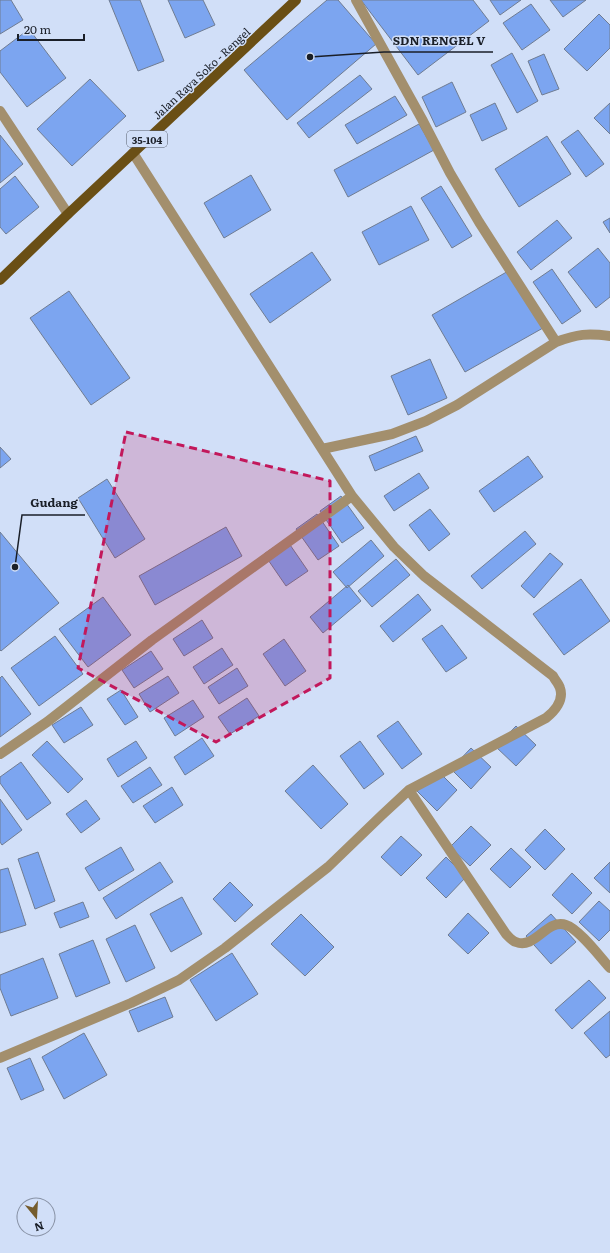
<svg xmlns="http://www.w3.org/2000/svg" width="610" height="1253" viewBox="0 0 610 1253" font-family="Literata,serif">
<style>
.building{fill:#7ca5f0;stroke:#6f7c92}
.lines{fill:none;stroke-linecap:round;stroke-linejoin:round}
.minor{stroke:#a38f6d;stroke-width:10}
.primary{stroke:#6a4f15;stroke-width:10}
.marked{fill:#c2185b;fill-opacity:0.2;stroke:#c2185b;stroke-width:3;stroke-dasharray:8 5;stroke-linejoin:round}
.labels{text-anchor:middle;dominant-baseline:central;stroke-width:3;stroke-linejoin:round;paint-order:stroke}
.shield{fill:#d1dff8;stroke:#515966;stroke-width:1}
.shield-label{font-size:10px;font-weight:bold;fill:#1a1f28}
.street-label{font-size:11px;fill:#1a1f28;stroke:#d1dff8}
.leader{fill:none;stroke:#1a1f28;stroke-width:1.5}
.callout-dot{fill:#1a1f28;stroke:#d1dff8;stroke-width:1.5}
.callout-label{font-size:12px;text-anchor:middle;font-weight:bold;fill:#1a1f28;stroke:#d1dff8;stroke-width:3;stroke-linejoin:round;paint-order:stroke}
</style>
<rect width="100%" height="100%" fill="#d1dff8"/>
<path class="building" d="M0,0H11L23,20L0,34Z
M109,0H140L164,61L138,71Z
M168,0H203L215,25L185,38Z
M327,0H338L376,44L287,120L244,70Z
M361,0H473L489,21L418,75Z
M490,0H521L500,15Z
M550,0H586L563,17Z
M531,4L550,30L522,50L503,23Z
M599,14L610,25V48L587,71L564,49Z
M29,29L66,78L27,107L0,72V51Z
M512,53L538,101L517,113L491,65Z
M544,54L559,89L542,95L528,61Z
M360,75L372,89L309,138L297,123Z
M90,79L126,116L72,166L37,129Z
M452,82L466,112L436,127L422,97Z
M395,96L407,115L357,144L345,125Z
M495,103L507,129L482,141L470,115Z
M610,103V134L594,118Z
M419,124L434,150L348,197L334,170Z
M578,130L604,164L586,177L561,142Z
M0,135L23,164L0,183Z
M547,136L571,174L519,207L495,169Z
M251,175L271,210L224,238L204,203Z
M15,176L39,207L6,234L0,227V189Z
M441,186L472,236L452,248L421,198Z
M411,206L429,240L379,265L362,232Z
M610,218V233L603,222Z
M557,220L572,238L531,270L517,252Z
M598,248L610,263V297L596,308L568,272Z
M312,252L331,280L270,323L250,294Z
M552,269L581,311L562,324L533,282Z
M510,270L543,328L465,372L432,315Z
M69,291L130,378L91,405L30,318Z
M430,359L447,398L408,415L391,376Z
M416,436L423,451L375,471L369,456Z
M0,447L11,459L0,468Z
M528,456L543,477L494,512L479,491Z
M419,473L429,488L394,511L384,496Z
M107,479L145,539L115,558L78,498Z
M341,496L364,528L342,543L320,511Z
M430,509L450,534L429,551L409,525Z
M317,514L339,546L318,560L296,529Z
M226,527L242,556L155,605L139,576Z
M525,531L536,544L482,589L471,576Z
M0,532L59,603L1,651L0,650Z
M286,539L308,571L286,586L264,554Z
M371,540L384,556L347,588L333,572Z
M550,553L563,564L534,598L521,586Z
M396,559L410,575L372,607L358,591Z
M581,579L610,621L564,655L533,614Z
M348,585L361,601L323,633L310,617Z
M418,594L431,610L393,642L380,626Z
M103,597L131,635L88,667L59,629Z
M202,620L213,638L184,656L173,639Z
M442,625L467,658L446,672L422,639Z
M55,636L83,674L39,706L11,668Z
M284,639L306,671L285,686L263,654Z
M222,648L233,665L204,684L193,667Z
M151,651L163,669L134,688L122,670Z
M237,668L248,686L219,704L208,687Z
M2,676L31,714L0,737V678Z
M168,676L179,693L150,712L139,694Z
M121,690L138,717L125,725L107,699Z
M247,698L259,716L230,734L218,717Z
M193,700L204,717L175,736L164,718Z
M81,707L93,725L64,743L52,725Z
M398,721L422,754L402,769L377,736Z
M516,726L536,745L516,766L496,747Z
M202,738L214,756L185,775L174,757Z
M47,741L83,779L68,793L32,755Z
M136,741L147,758L118,777L107,759Z
M360,741L384,774L364,789L340,756Z
M471,748L491,767L471,789L451,769Z
M21,762L51,803L27,820L0,783V777Z
M313,765L348,804L321,829L285,791Z
M150,767L162,785L133,803L121,786Z
M437,770L457,790L437,811L417,791Z
M172,787L183,805L155,823L143,806Z
M0,799L22,830L2,845L0,842Z
M86,800L100,819L81,833L66,814Z
M471,826L491,845L470,866L450,847Z
M545,829L565,849L545,870L525,850Z
M401,836L422,855L401,876L381,857Z
M121,847L134,870L99,891L85,868Z
M511,848L531,867L510,888L490,869Z
M38,852L55,901L35,909L18,859Z
M446,857L466,877L446,898L426,878Z
M160,862L173,882L116,919L103,898Z
M610,862V893L594,878Z
M8,868L26,925L0,933V870Z
M572,873L592,893L572,914L552,895Z
M230,882L253,905L235,922L213,899Z
M182,897L202,934L171,952L150,914Z
M599,901L610,911V930L599,941L579,922Z
M83,902L89,917L60,928L54,913Z
M468,913L489,933L468,954L448,935Z
M301,914L334,947L305,976L271,944Z
M551,914L576,942L551,964L526,936Z
M135,925L155,968L126,982L106,939Z
M93,940L110,983L76,997L59,954Z
M232,953L258,994L216,1021L190,980Z
M43,958L58,998L11,1016L0,988V975Z
M589,980L606,998L572,1029L555,1010Z
M165,997L173,1017L138,1032L129,1011Z
M610,1011V1055L606,1058L584,1033Z
M84,1033L107,1075L64,1099L42,1057Z
M30,1058L44,1090L21,1100L7,1068Z"/>
<g class="lines">
<path class="minor" d="M356,0L423,121L450,173L479,222L556,342
M0,111L68,214
M322,449L392,434L426,421L457,405L556,342C578,334 587,333 610,336
M0,754L47,722L152,640L352,496
M409,790L506,934C509,937 512,941 516,942C535,950 547,918 566,925C579,929 600,957 610,968
M0,1058L131,1003L179,980L225,948L328,867L382,815L409,790L546,718C555,711 564,700 560,688C559,684 555,680 553,676L424,576L394,547L352,496L133,153"/>
<path class="primary" d="M0,280L68,214L296,0"/>
</g>
<path class="marked" d="M126,432L330,481V678L216,742L78,668Z"/>
<g class="labels">
<rect class="shield" x="127" y="131" width="40" height="16" rx="3"/>
<g class="shield-label">
<text x="147" y="139">35-104</text>
</g>
<g class="street-label">
<text transform="translate(201 73) rotate(-43)">Jalan Raya Soko - Rengel</text>
</g>
</g>
<path class="leader" d="M310 57L384 52H493M15 567L22 515H85"/>
<g class="callout-dot">
<circle cx="310" cy="57" r="4"/>
<circle cx="15" cy="567" r="4"/>
</g>
<g class="callout-label">
<text x="439" y="45">SDN RENGEL V</text>
<text x="54" y="507">Gudang</text>
</g>
<g transform="translate(36 1217) rotate(162)"><circle r="19" fill="#d1dff8" stroke="#8892a5"/>
<path d="M0-3L7 15L0 10L-7 15Z" fill="#755c2d"/>
<text y="-6" font-size="11" font-weight="bold" text-anchor="middle" fill="#1a1f28">N</text>
</g>
<path d="M18 34v6h66v-6" fill="none" stroke="#1a1f28" stroke-width="2"/>
<text x="24" y="34" font-size="12" fill="#1a1f28" stroke="#d1dff8" stroke-width="3" paint-order="stroke">20 m</text>
</svg>
